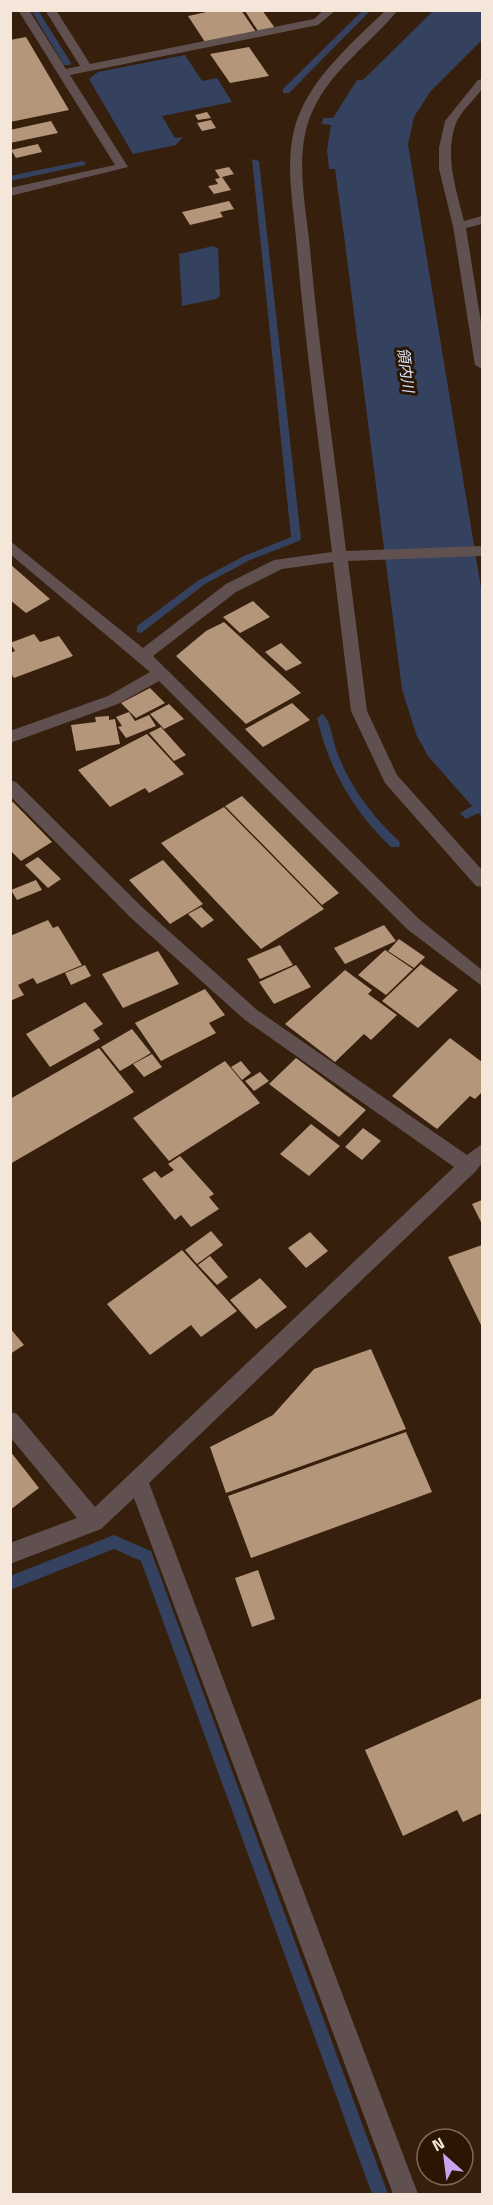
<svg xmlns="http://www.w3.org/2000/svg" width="493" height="2205" viewBox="0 0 493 2205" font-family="'Titillium Web','Noto Sans JP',sans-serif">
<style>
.water{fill:#35425f}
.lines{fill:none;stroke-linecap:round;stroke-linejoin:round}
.stream{fill:#35425f;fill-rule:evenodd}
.building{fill:#b4967b}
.minor{fill:#615050;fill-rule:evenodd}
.labels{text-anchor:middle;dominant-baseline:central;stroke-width:6;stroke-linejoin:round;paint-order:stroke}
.far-water-label{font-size:15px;font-style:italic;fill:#d9e4fb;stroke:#2b1604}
</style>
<rect width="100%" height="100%" fill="#361f0c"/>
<path class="water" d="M433,11H482V40L430,92L414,117L408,144L482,594V817L479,813L466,819L460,813L472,806L428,756L416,734L402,689L345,243L335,169H329L327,150L331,125L322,124L323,118H333L357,80H363Z
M185,55L202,81L217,78L232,102L162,116L175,138L183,137L176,145L133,154L89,79L98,72Z
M213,246L218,248L220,296L216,299L182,306L179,254Z"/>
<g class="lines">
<path class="stream" d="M31,10H38L71,63L70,65H64Z
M363,10H371L289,93H283V89Z
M252,159L259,161L301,539L299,541L250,560L205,584L141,633L137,632V626L199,580L244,556L291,537Z
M82,161L86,163L85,165L10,181V176Z
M322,714C331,719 333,742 337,752C350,787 372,816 399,841L400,844L399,847H391C353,811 329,769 317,718Z
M114,1535L151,1551L388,2194H372L141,1561L114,1549L10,1590V1576Z"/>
</g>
<path class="building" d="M216,10H241L256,32L205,42L188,16Z
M262,10L275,28L258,31L245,11Z
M26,37L69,110L10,122V40Z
M249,47L269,76L230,83L210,54Z
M207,112L211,118L198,120L195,115Z
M211,120L216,128L202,131L197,123Z
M51,121L58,133L10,143V130Z
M38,144L42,152L16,158L11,150Z
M229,167L234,174L222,177L231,190L214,194L208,186L218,184L215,179L220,178L215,170Z
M229,201L234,209L220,212L223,217L190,225L182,212Z
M10,564L50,599L26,613L10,600Z
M253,601L270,617L240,633L223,617Z
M224,622L301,693L246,724L176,656L206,631Z
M34,634L40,642L59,636L73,656L14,678L10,672V653L15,651L10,643Z
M281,643L302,663L286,671L265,652Z
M150,688L165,703L136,718L121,703Z
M292,703L310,720L263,747L245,729Z
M169,704L184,719L164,729L150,714Z
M129,712L135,721L149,715L156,726L126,738L118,727L122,726L116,717Z
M109,716V720L115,719L120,744L76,751L71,725L96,722L95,717Z
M161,727L186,755L174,761L149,733Z
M147,734L184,774L149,793L145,788L110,807L78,770Z
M242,796L339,893L322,905L225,806Z
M13,802L52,842L21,861L10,850V803Z
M224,807L324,909L261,949L161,843Z
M38,857L61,879L48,888L25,865Z
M163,860L203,904L170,924L129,880Z
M36,880L42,890L17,900L11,890Z
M201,907L214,920L202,928L188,914Z
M48,920L53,928L58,926L82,965L37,984L33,978L18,985L24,995L10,1001V936Z
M384,925L396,941L345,964L334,948Z
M399,939L425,957L414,968L388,951Z
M280,945L293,965L260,979L247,959Z
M385,950L413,969L386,995L358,975Z
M158,951L179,984L123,1008L102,974Z
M421,964L458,990L418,1028L382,1001Z
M85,965L91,976L71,985L65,973Z
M296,965L311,987L274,1004L259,982Z
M345,970L372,990L368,994L397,1015L371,1040L364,1034L335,1062L285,1024Z
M205,989L225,1015L209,1023L216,1033L161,1061L135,1023Z
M85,1002L103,1024L93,1030L100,1039L50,1067L26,1034Z
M132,1029L151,1053L120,1071L101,1047Z
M450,1038L482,1062V1092L475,1099L470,1096L437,1129L392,1096Z
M99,1048L134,1092L10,1164V1099Z
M152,1054L162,1067L144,1077L133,1064Z
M296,1058L366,1110L339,1137L269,1084Z
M225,1061L260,1103L169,1161L133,1118Z
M241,1061L251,1073L242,1080L231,1067Z
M260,1072L269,1081L254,1091L245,1081Z
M311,1124L340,1146L309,1176L280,1154Z
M363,1128L381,1141L362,1160L345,1147Z
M180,1156L214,1194L209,1197L219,1209L191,1227L181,1215L175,1220L142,1179L155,1171L161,1178L174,1170L168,1164Z
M482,1200V1224L472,1204Z
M211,1231L223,1245L197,1264L185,1250Z
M310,1232L328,1251L306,1268L288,1248Z
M482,1245V1327L448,1257Z
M182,1250L237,1311L201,1337L191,1325L150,1355L107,1304Z
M210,1256L228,1277L217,1285L198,1265Z
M260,1278L287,1307L256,1329L230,1300Z
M10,1328L24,1345L10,1354Z
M371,1349L406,1429L226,1493L210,1447L273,1415L314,1369Z
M406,1432L432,1492L251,1558L228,1496Z
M10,1451L39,1488L10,1510Z
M258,1570L275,1619L252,1627L235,1578Z
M482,1698V1813L463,1822L457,1810L403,1836L365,1750Z"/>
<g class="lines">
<path class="minor" d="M18,10H29L66,69L80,66L45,10H56L90,64L314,19L324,10H336L318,25L70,75L128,167L10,196V188L115,165Z
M386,10H398C370,44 332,69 313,110C293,152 306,205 310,249C319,350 334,450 346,551L482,546V556L348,561L367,711L397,775L482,870V887L476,886L385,783L351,711L333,562L282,569L236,592L153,656L419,919L482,970V986L407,929L159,681L118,704L10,743V731L108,696L150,672L10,554V541L143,648L226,584L274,560L332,552C320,451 306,350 297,249C294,205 281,153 301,110C318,72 356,39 386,10Z
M482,79V89C475,99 461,111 456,123C444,155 456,189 464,221L482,216V224L466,228L482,329V369L475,365L453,226L439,169V148L445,121L478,80Z
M10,780L16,782L143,908L257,1010L467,1155L482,1144V1163L475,1172L149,1483L418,2194H393L134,1498L101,1529L10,1564V1543L77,1518L10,1437V1412L17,1414L95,1507L454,1167L245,1020L131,918L10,796Z"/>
</g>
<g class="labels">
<g class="far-water-label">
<text transform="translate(406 370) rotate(83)">領内川</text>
</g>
</g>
<rect width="493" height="2205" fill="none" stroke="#f5e6da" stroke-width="24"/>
<g transform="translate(445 2157) rotate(332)"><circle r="28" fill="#2b1604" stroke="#7c695a" stroke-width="1.5"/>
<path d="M0-4.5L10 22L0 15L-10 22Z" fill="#c8a5ee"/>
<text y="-9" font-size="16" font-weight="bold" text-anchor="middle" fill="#f5e6da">N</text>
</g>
</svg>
